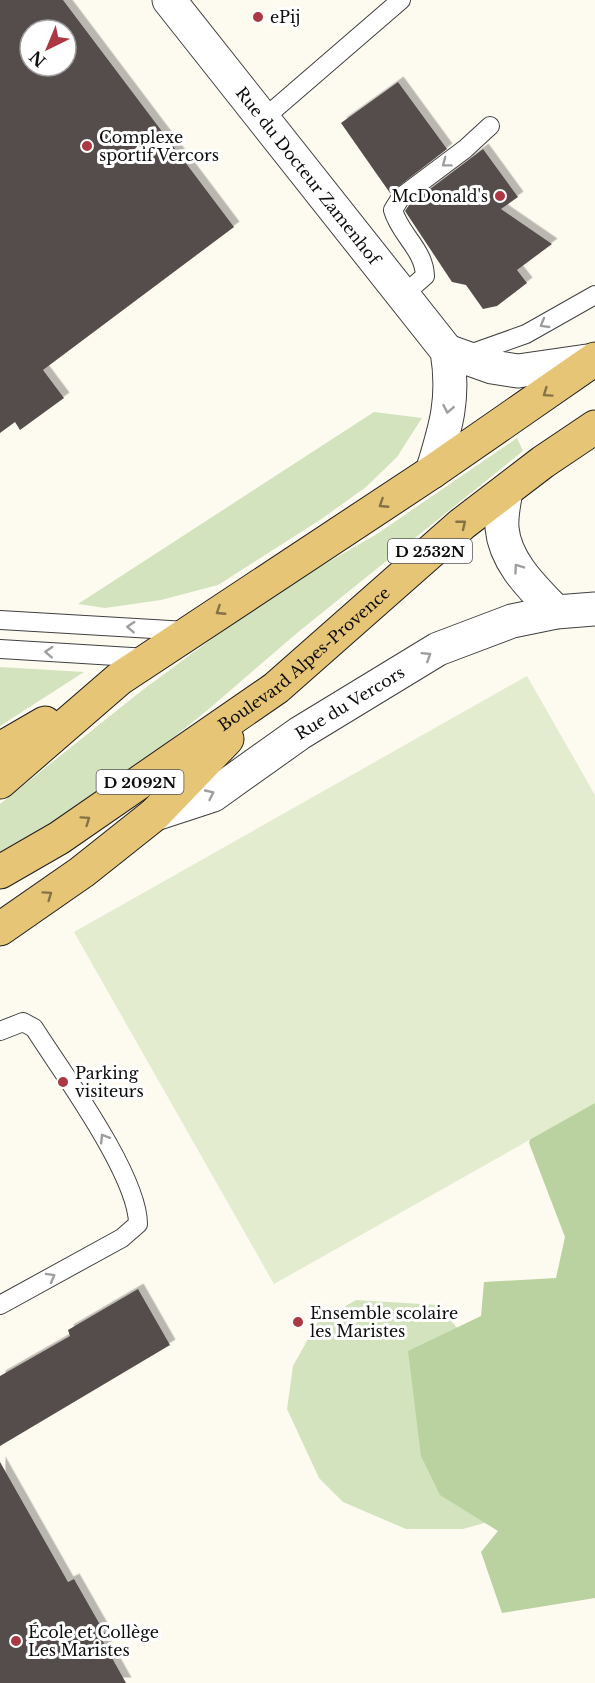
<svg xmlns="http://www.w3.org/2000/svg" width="595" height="1683" viewBox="0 0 595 1683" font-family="'Libre Baskerville',serif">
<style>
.green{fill:#d3e3be}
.forest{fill:#b9d29f}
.pitch{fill:#e3ecce}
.building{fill:#554e4b;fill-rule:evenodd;filter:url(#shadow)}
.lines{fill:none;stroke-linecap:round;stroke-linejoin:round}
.lane-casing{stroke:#404040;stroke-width:20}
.street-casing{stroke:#404040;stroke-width:35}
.primary-casing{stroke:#1e1e1e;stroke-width:35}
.lane{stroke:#fff;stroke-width:18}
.street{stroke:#fff;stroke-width:33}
.primary{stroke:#e7c576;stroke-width:33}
.oneway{stroke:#9e9e9e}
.oneway2{stroke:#857247}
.poi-dot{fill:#ab3843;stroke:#fff;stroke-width:2}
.labels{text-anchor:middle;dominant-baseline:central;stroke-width:6;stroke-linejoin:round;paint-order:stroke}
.shield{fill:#fff;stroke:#565656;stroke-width:1.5}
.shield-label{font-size:15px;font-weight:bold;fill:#0d0d0d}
.poi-label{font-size:16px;fill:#0d0d0d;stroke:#fff;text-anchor:start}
.street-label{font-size:16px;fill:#0d0d0d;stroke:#fff}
</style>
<defs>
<filter id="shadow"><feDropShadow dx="5.5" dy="-5.5" stdDeviation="0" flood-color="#0004"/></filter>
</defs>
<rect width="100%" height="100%" fill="#fdfaf0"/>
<path class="green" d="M374,412L422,418L397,457L366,487L320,520L218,585L161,600L105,608L78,604Z
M517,438L523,451L297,633L210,708L139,765L56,823L0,856V804L140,692L271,595L377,534Z
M0,667L84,672L0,726Z
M356,1300L438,1305L580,1474L509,1516L463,1529H406L343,1502L319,1478L287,1409L293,1366L317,1323Z"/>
<path class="forest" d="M595,1083V1598L502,1613L481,1552L498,1531L440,1495L421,1456L408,1351L481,1316L484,1282L556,1278L565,1237L529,1143L540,1105Z"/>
<path class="pitch" d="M527,676L595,795V1103L274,1284L74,932Z"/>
<path class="building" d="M0,0H63L234,227L43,370L64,398L20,430L15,422L0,433ZM30,30H66V66H30Z
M398,82L447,149L390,193L341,123Z
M483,149L518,197L501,209L552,244L517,270L527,283L497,306L483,309L466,285L452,282L405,211L409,205Z
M138,1289L170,1345L0,1446V1376L70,1336L68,1330Z
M0,1462L68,1582L74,1579L107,1637L102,1640L126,1683H0Z"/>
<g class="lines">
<g class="lane-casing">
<path id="lane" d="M262,120L401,0
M402,296L425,276C424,249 400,235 393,210L401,197L465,149L490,126
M467,355L526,334L595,295
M0,620L187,631
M0,649L148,658
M0,1031L23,1022L34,1028C62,1072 138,1175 138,1224L122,1238L0,1305"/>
</g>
<g class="street-casing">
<g id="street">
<path id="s1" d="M169,0L447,351C455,398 446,427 432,472"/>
<path d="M447,351L492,367L518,371L594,360"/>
<path d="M506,491C504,502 501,516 502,528C505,562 533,588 556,612"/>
<path id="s2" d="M155,814L213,795L300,733L438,649L512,621L556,612L595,609"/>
</g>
</g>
<g class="primary-casing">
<g id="primary">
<path d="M0,749L45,723"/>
<path d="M0,782L119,679L432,472L595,359"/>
<path id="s3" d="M0,872L59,838L276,688L462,524L543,462L595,427"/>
<path d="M0,929L82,872L155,814L227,739"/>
</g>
</g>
<use href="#lane" class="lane"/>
<use href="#street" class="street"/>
<use href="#primary" class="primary"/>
</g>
<defs><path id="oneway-chevron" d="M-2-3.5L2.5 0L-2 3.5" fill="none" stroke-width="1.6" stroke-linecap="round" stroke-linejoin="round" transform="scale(1.5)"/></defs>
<g class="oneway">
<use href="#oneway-chevron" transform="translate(446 163) rotate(143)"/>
<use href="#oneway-chevron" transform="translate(544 324) rotate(150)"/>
<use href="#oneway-chevron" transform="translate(448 409) rotate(101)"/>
<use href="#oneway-chevron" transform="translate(518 568) rotate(-125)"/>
<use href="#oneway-chevron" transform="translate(131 627) rotate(-177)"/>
<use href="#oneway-chevron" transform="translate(49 652) rotate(-177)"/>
<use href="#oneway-chevron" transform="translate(427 656) rotate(-32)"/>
<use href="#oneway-chevron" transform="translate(210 794) rotate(-25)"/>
<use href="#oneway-chevron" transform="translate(104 1138) rotate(-122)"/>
<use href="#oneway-chevron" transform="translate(51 1277) rotate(-29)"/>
</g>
<g class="oneway2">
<use href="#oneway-chevron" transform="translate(547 393) rotate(145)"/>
<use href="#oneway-chevron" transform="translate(383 504) rotate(147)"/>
<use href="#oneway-chevron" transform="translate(462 524) rotate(-39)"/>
<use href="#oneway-chevron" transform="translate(220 611) rotate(147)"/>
<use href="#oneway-chevron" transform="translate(86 820) rotate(-35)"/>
<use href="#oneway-chevron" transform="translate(48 895) rotate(-35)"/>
</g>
<g class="poi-dot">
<circle cx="258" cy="17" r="6"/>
<circle cx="87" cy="146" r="6"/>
<circle cx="500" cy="196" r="6"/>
<circle cx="63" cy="1082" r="6"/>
<circle cx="298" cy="1322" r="6"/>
<circle cx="16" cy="1641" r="6"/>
</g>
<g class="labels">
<g class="shield">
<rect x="388" y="539" width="84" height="24" rx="4.5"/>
<rect x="96.5" y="770" width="87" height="24" rx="4.5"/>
</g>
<g class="shield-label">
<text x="430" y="551">D 2532N</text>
<text x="140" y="782">D 2092N</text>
</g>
<g class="poi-label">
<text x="270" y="17">ePij</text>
<text x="99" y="137">Complexe<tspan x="99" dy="18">sportif Vercors</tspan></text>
<text x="488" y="196" text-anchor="end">McDonald's</text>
<text x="75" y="1073">Parking<tspan x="75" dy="18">visiteurs</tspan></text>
<text x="310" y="1313">Ensemble scolaire<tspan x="310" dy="18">les Maristes</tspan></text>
<text x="28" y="1632">École et Collège<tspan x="28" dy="18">Les Maristes</tspan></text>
</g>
<g class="street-label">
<text stroke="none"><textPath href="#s1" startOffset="224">Rue du Docteur Zamenhof</textPath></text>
<text stroke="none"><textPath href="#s3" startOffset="372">Boulevard Alpes-Provence</textPath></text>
<text stroke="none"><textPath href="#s2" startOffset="226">Rue du Vercors</textPath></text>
</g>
</g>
<g transform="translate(48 48) rotate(223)"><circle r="28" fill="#ffffff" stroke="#9e9e9e" stroke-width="1.5"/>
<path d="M0-4.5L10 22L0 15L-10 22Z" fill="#ab3843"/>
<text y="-9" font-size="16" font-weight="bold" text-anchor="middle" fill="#0d0d0d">N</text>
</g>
</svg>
